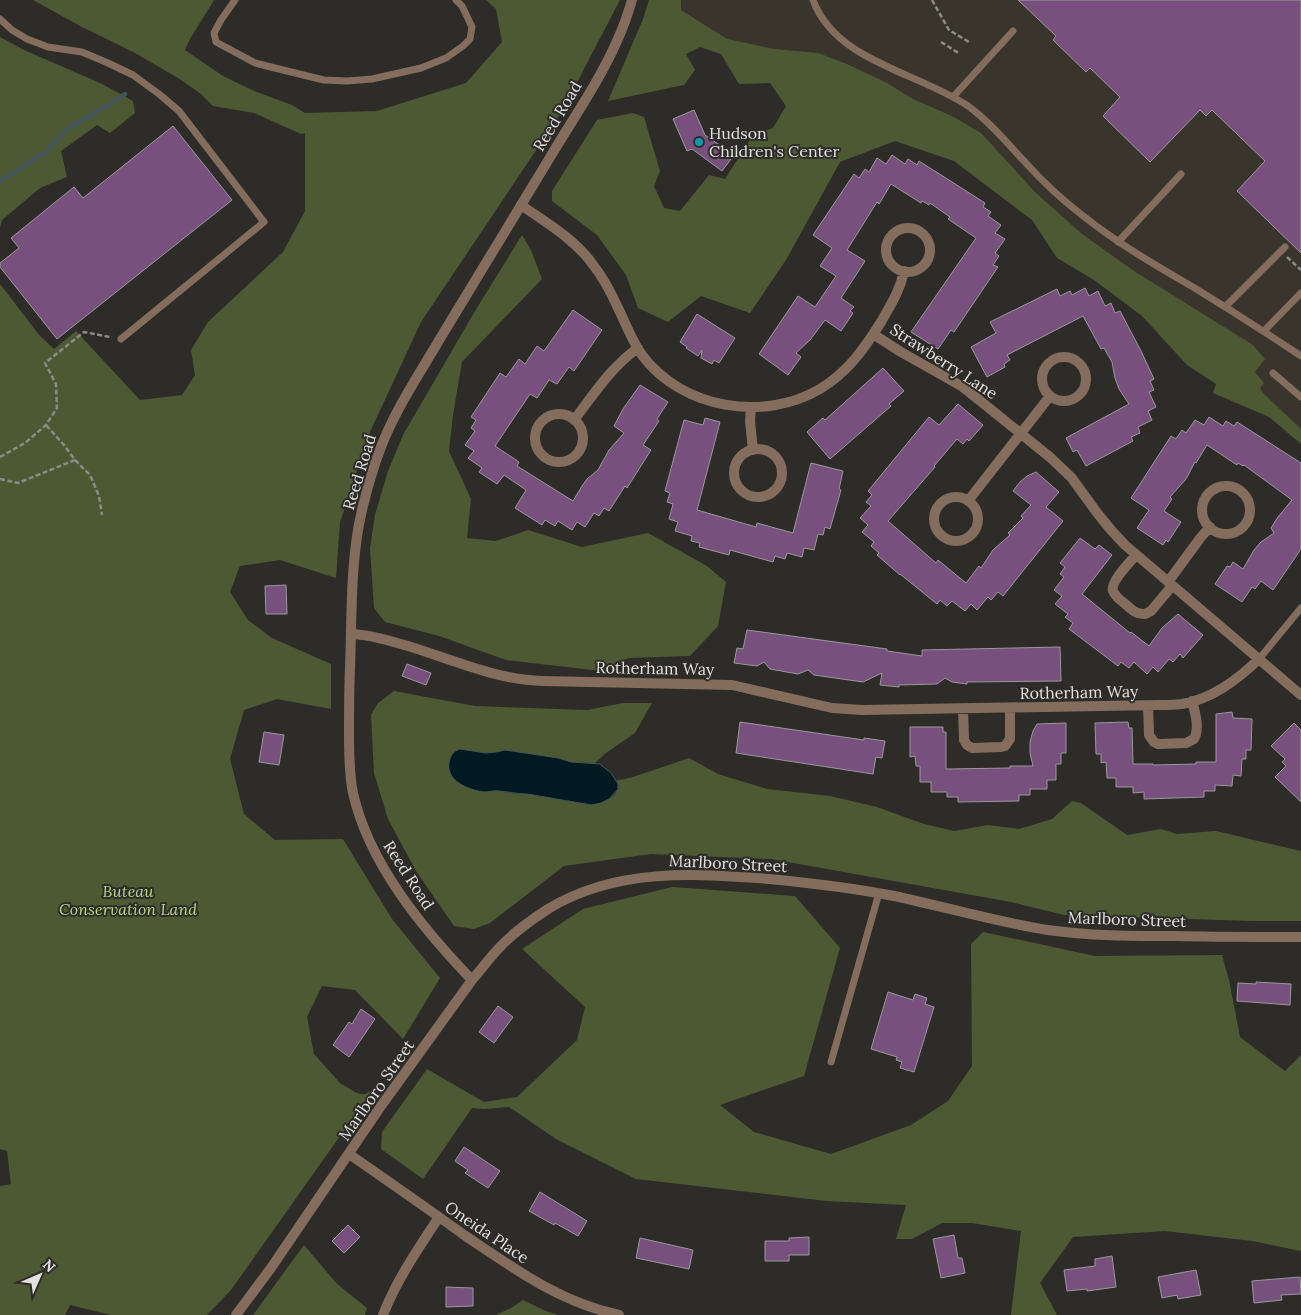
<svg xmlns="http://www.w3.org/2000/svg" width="1301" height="1315" viewBox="0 0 1301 1315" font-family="Lora,serif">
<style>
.built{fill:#39352d}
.green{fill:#4d5933}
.water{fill:#011a21;stroke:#44565a}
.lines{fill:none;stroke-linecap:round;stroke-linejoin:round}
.stream{stroke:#44565a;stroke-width:4.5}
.building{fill:#77507e;stroke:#9b999b}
.path{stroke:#8c8b89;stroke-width:2.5;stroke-dasharray:5 2.5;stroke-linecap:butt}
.service{stroke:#846d5c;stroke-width:7}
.minor{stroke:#846d5c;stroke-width:10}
.tertiary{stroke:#846d5c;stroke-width:10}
.culture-dot{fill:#0f9aa8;stroke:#2d2c29;stroke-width:2}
.labels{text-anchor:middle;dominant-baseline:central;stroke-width:4;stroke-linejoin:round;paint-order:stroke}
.street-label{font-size:16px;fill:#e2e1df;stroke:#2d2c29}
.poi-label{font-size:16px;fill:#e2e1df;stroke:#2d2c29;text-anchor:start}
.park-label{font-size:16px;font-style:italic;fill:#bcd780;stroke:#2d2c29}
</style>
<rect width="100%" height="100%" fill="#2d2c29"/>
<path class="built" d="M667,0H1301V440L881,89L656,30Z"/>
<path class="green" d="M33,0H214L190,39L185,50L223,76L254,91L292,105L305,113L377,111L466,83L502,42L496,9L486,0H620L561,113L421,322L370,432L340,522L336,578L280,560L240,566L230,592L248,620L272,638L331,664V709L277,699L244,710L230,759L244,814L275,840L343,839L392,919L440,978L403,1039L355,990L322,986L307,1017L314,1054L340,1083L355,1092L360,1094H366L373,1089L351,1122H350L231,1290L207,1315H111L70,1305L65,1315H0V1186L11,1184L7,1151L0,1149V284L40,336L54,349L76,331L140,400L182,395L195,375L191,350L208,322L283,252L305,211V133L301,134L254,113L213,106L201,94L178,78L135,53L82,27Z
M649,0H681V10L727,39L774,49L818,53L847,64L887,83L913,99L954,117L981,133L1036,193L1082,234L1134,271L1253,345L1265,359L1255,372L1264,383L1260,388L1264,394L1301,429V444L1269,417L1213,393L1216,384L1187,365L1142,316L1094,280L1057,258L1032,220L954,161L895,141L840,162L786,260L750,313L701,296L668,322L638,308L626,275L597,235L552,201V191L597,120L633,113L644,117L660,171L654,186L664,208L680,211L709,175L725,179L753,135L773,128L786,106L770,83L739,84L721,54L700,47L686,54L695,70L684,85L608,101L643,19Z
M0,37L24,50L100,83L133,101L135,113L110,133L97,125L61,151L67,177L40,188L2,220L0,228Z
M522,235L531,250L542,279L462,362L453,415L449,451L471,499L467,538L496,541L528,530L582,547L648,533L707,566L726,582L718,626L690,656L629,658L601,671L506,660L439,636L385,622L374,608L370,548L375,515L388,471L403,435L475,311Z
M394,691L475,706L587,710L623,703H652L635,733L606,753L595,763L571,762L558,758L505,750L496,752L486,753L460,749L464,786L469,788L483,791H497L517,794H527L592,805C604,803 623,795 617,780H621L636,776L689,758L718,774L767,789L830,796L877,807L924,824L954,831L988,825L1019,829L1052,819L1072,801L1081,803L1127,835L1161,829L1177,834L1216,831L1301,851V921H1252L1064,915L1011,902L771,859L651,854L564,866L490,923L474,929L454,926L416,871L388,819L374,773L371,715L378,703Z
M672,887L795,896L840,948L804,1076L720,1105L754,1132L831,1154L911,1125L948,1101L972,1066L971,944L983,932L1095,956L1222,955L1229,980L1240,1037L1285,1071L1301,1055V1251L1252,1241L1165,1231L1073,1237L1040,1283L1057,1315H1011L1021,1231L972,1223H942L912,1239H896L906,1205L826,1201L636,1179L556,1139L509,1107L484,1109L472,1108L423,1179L381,1149L382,1132L427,1069L484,1102L517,1097L577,1040L585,1007L522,949L583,909Z
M304,1245L337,1284L367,1308L365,1315H253Z
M523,1300L546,1311L558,1315H496L511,1308Z"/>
<path class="water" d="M460,749L486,753L496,752L505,750L558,758L571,762L600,764L611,773L618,784V789L609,799L601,803L592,805L527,794C517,794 509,792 500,791C495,790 490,792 484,792C470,790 446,782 449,763C450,756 453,751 460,749Z"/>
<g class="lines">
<path class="stream" d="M0,181L45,153L67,129L107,106L125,94"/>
</g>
<path class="building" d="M1018,0H1301V253L1237,191L1265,161L1212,110L1206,116L1200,110L1150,162L1103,116L1120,97L1090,68L1086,72L1053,40L1056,36Z
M694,110L705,135L734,155L722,171L692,149L687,151L673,119Z
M173,126L232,200L57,339L0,267V263L19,248L11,238L74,187L83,198Z
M892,155L905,164L908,159L917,165L919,161L985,203L983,207L991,212L988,216L1001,225L995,233L1005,239L995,253L999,256L993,265L998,267L954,332L951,330L938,349L911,332L976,238L948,219L950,217L930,203L929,205L922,201L921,203L891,184L879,204L877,202L847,250L865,261L841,298L854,307L850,311L853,313L841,331L825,320L810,340L796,353L801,357L788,375L759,354L798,296L815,307L836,276L820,266L832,248L813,235L854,174L859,178L865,169L869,172L877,158L886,164Z
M1085,288L1089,296L1098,291L1105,306L1111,303L1115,313L1120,311L1141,351L1154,379L1150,381L1154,390L1149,392L1156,407L1148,411L1152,420L1138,427L1140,433L1131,437L1133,441L1086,466L1077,450L1073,452L1066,438L1129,404L1119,389L1115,378L1112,362L1104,348L1101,349L1083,316L1007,355L1010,360L1004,364L1005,367L987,377L971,347L996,333L990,322L1057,289L1060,296L1070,291L1072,295Z
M573,310L602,330L574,371L569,367L557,384L549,380L537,398L530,394L495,446L519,462L517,466L573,501L582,486L587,479L598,470L609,450L624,433L614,426L623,409L640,385L668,402L657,419L659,421L643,445L651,450L627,488L625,486L609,511L604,508L599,516L594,513L585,527L577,522L572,530L558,521L555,526L545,520L542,525L515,508L526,490L504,475L497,484L479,472L482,468L468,458L474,451L465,445L475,431L471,428L476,420L471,417L500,373L506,377L519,359L525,364L537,346L544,351Z
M697,314L735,338L719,363L714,360L712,364L701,358L702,350L698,356L686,348L687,347L680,342Z
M883,368L904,391L889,404L891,406L830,459L807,432L823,418L825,420Z
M958,404L983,425L969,441L967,439L963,444L957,439L934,466L935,467L888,521L936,563L938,560L966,583L979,566L981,568L993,550L1010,535L1008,533L1023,518L1021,516L1031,505L1013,491L1020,482L1027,476L1036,472L1059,492L1046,507L1063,521L1003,596L998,592L991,600L988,597L977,610L971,604L965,611L952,601L947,606L940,600L937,604L900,574V575L877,555L879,553L871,546L874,542L862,532L868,525L860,518L871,506L866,502L872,495L868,491L929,417L939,425Z
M1209,417L1223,426L1226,421L1234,426L1237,422L1301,463V549L1273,590L1261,581L1255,589L1252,587L1242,602L1215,584L1227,566L1230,567L1233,562L1243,569L1254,550L1261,542L1274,533L1271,528L1278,517L1292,500L1244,465L1243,466L1238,463L1237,465L1207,445L1196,463L1195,462L1186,479L1170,497L1172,499L1164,511L1181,522L1168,542L1166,540L1163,545L1137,528L1149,510L1131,498L1171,436L1176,439L1182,430L1186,433L1195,420L1204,425Z
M705,418L720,422L697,510L756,527L757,523L793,533L811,463L843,471L839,489L841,490L830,529L825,527L823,535L818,534L814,550L804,548L802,557L787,553L785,559L775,556L773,562L730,550L729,555L699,547L700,543L691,541L692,536L675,531L678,522L669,519L673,504L667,502L670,493L665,491L684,420L703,425Z
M1080,538L1095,549L1099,545L1112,555L1082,594L1130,633L1131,632L1149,646L1162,628L1178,614L1203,635L1183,658L1180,654L1173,662L1169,659L1158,672L1153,667L1147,674L1134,662L1129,668L1121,662L1118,666L1069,629L1073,623L1065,617L1068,614L1055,604L1062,596L1054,590L1064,577L1060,574L1065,567L1060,563Z
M286,585L287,614H266L265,586Z
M747,630L887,649V651L922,656V650L1060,647L1061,681L967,682V684L952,682L945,678L937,684L899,685V687L880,685L882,673L863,682L814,675L808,670L798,674L770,669L764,662L757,666L734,663L737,648L743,649Z
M407,664L431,673L426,685L402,676Z
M1232,712L1233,718L1252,719L1251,750H1246V759H1242L1241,776L1233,775L1232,786L1215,785V791H1204V797L1144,799V792L1133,793V787H1116V778H1107L1106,762L1101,763V754H1096L1095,723L1128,722L1129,728H1132L1133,764H1153V765L1196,764V762H1216V714Z
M740,722L864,740V738L885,741L882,758L876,757L873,774L736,753Z
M1066,723V753H1061V764H1056V780H1047V789H1030V795H1019V801L958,802V797H947V792H931V782H920V766H916L915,756L910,757V727H943V732H946V769L1010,768V766H1033L1030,753V742L1033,731L1037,724Z
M1294,723L1301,730V802L1275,777L1286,766L1282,762L1285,759L1271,746Z
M264,732L284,735L279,765L259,762Z
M1256,982L1291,984L1290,1005L1237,1001L1238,983L1256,984Z
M888,992L913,1000L915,994L927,998L925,1004L934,1007L914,1072L900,1068L902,1062L896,1060L897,1057L871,1049Z
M498,1006L513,1017L494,1043L479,1032Z
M361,1009L375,1019L349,1057L333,1045L349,1022L352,1024Z
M464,1147L500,1171L488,1188L465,1173L468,1170L455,1161Z
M540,1192L587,1221L578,1236L555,1223L554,1225L529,1211Z
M348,1225L360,1237L344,1253L332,1241Z
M954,1235L958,1258H962L965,1273L941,1278L933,1239Z
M809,1237V1255H789V1261H765V1241H789V1238Z
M640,1238L693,1250L689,1269L636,1258Z
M1112,1256L1116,1287L1087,1291V1289L1067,1291L1064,1270L1095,1266V1259Z
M1196,1270L1201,1295L1178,1299L1177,1295L1162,1298L1158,1277Z
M1300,1277L1301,1294L1281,1295L1282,1300L1254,1303L1252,1281Z
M446,1287L473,1288V1306L446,1307Z"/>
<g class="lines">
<path class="path" d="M932,0L949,30L969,42
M941,42L960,54
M1287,257L1301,270
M0,457L25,443L46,425L57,408L56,384L45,363L84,332L110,337
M75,460L90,475L99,496L102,515
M0,479L18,483L75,460L64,445L46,425"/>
<path class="service" d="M235,0L221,20L214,33L216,42L255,63L291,72L324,80L347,81L372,79L421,68L446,58L463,46L470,39L472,27L462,6L456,0
M813,0C836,62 918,72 968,106C989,121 1006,142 1024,161C1042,181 1061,199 1082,215C1117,243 1155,265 1193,287C1229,309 1265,332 1301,356
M0,19L12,30L27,39L48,47L82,52L108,63L133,75L159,94L179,111L264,222L121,339
M953,97L1013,31
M1118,242L1181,174
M1225,307L1285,247
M1264,331L1301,293
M1273,373L1301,397
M1259,659L1301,608
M831,1062L879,893"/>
<path class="minor" d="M521,205C545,222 573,238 591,262C602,276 611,292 618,308C626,324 632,341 642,355C682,409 764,422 820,389C848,372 864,349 881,322C891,304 900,291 904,271
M886 250a22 22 0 1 1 44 0a22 22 0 1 1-44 0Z
M873,334L901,352L963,387L1051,458L1071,477L1098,514L1111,530L1125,545L1301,695
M1042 379a22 22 0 1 1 44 0a22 22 0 1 1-44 0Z
M751,407L750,421L753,450
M535 438a24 24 0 1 1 48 0a24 24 0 1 1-48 0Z
M574,420C594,394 611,367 638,348
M734 473a24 24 0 1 1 48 0a24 24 0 1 1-48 0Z
M1202 510a24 24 0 1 1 48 0a24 24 0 1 1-48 0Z
M934 519a22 22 0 1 1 44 0a22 22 0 1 1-44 0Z
M968,501L1050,396
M1136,555C1130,562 1110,582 1113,591C1115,596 1120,600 1124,603C1131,609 1136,615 1145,614L1151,611L1172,586
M1168,582L1201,537L1210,527
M351,634C372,635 391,641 411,647C453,660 498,680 542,681L732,685L832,708L862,710L1158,705C1166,705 1174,705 1182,704C1212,699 1237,680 1259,659
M1148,706L1149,735L1154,742L1158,744L1186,743L1194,739C1200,729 1195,712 1192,701
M963,709L964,740L967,745L972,748L1001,747L1005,746L1010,739V708
M349,1154C388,1181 428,1209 467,1237C516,1270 560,1302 619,1315
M383,1315C397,1279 418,1249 439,1217"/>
<path class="tertiary" d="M472,980C423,929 369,864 353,793C349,774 349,754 349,734C349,712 349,690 350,668C352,616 350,561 362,510C367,489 373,468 381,447C396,408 420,373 441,337C477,278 513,218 549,159C572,120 599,82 617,41C623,28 628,14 632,0
M236,1315L271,1268L381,1106L472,980C482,969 490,957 500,947C514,932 531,920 548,909C615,868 694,873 769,879C811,883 853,888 894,896C946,907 996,922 1048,930C1090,936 1132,936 1174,936C1217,937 1259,937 1301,937"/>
</g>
<circle class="culture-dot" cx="699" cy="142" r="5"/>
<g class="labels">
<g class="street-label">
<text transform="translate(557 116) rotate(-59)">Reed Road</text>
<text transform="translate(944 361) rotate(33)">Strawberry Lane</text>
<text transform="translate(359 472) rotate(-73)">Reed Road</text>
<text transform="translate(655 668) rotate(1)">Rotherham Way</text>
<text transform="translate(1079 692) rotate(-1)">Rotherham Way</text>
<text transform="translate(728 863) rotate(3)">Marlboro Street</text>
<text transform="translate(409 875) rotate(57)">Reed Road</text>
<text transform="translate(1127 919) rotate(2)">Marlboro Street</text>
<text transform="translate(376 1090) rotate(-55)">Marlboro Street</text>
<text transform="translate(487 1232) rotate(34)">Oneida Place</text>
</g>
<g class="poi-label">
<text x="709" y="133">Hudson<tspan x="709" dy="18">Children's Center</tspan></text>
</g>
<g class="park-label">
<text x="128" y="891">Buteau<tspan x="128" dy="18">Conservation Land</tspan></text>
</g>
</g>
<g transform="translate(40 1275) rotate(45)" stroke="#2d2c29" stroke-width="4" paint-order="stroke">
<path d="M0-4L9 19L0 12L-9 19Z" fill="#e2e1df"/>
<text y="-8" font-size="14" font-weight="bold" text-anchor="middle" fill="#e2e1df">N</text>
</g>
</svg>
